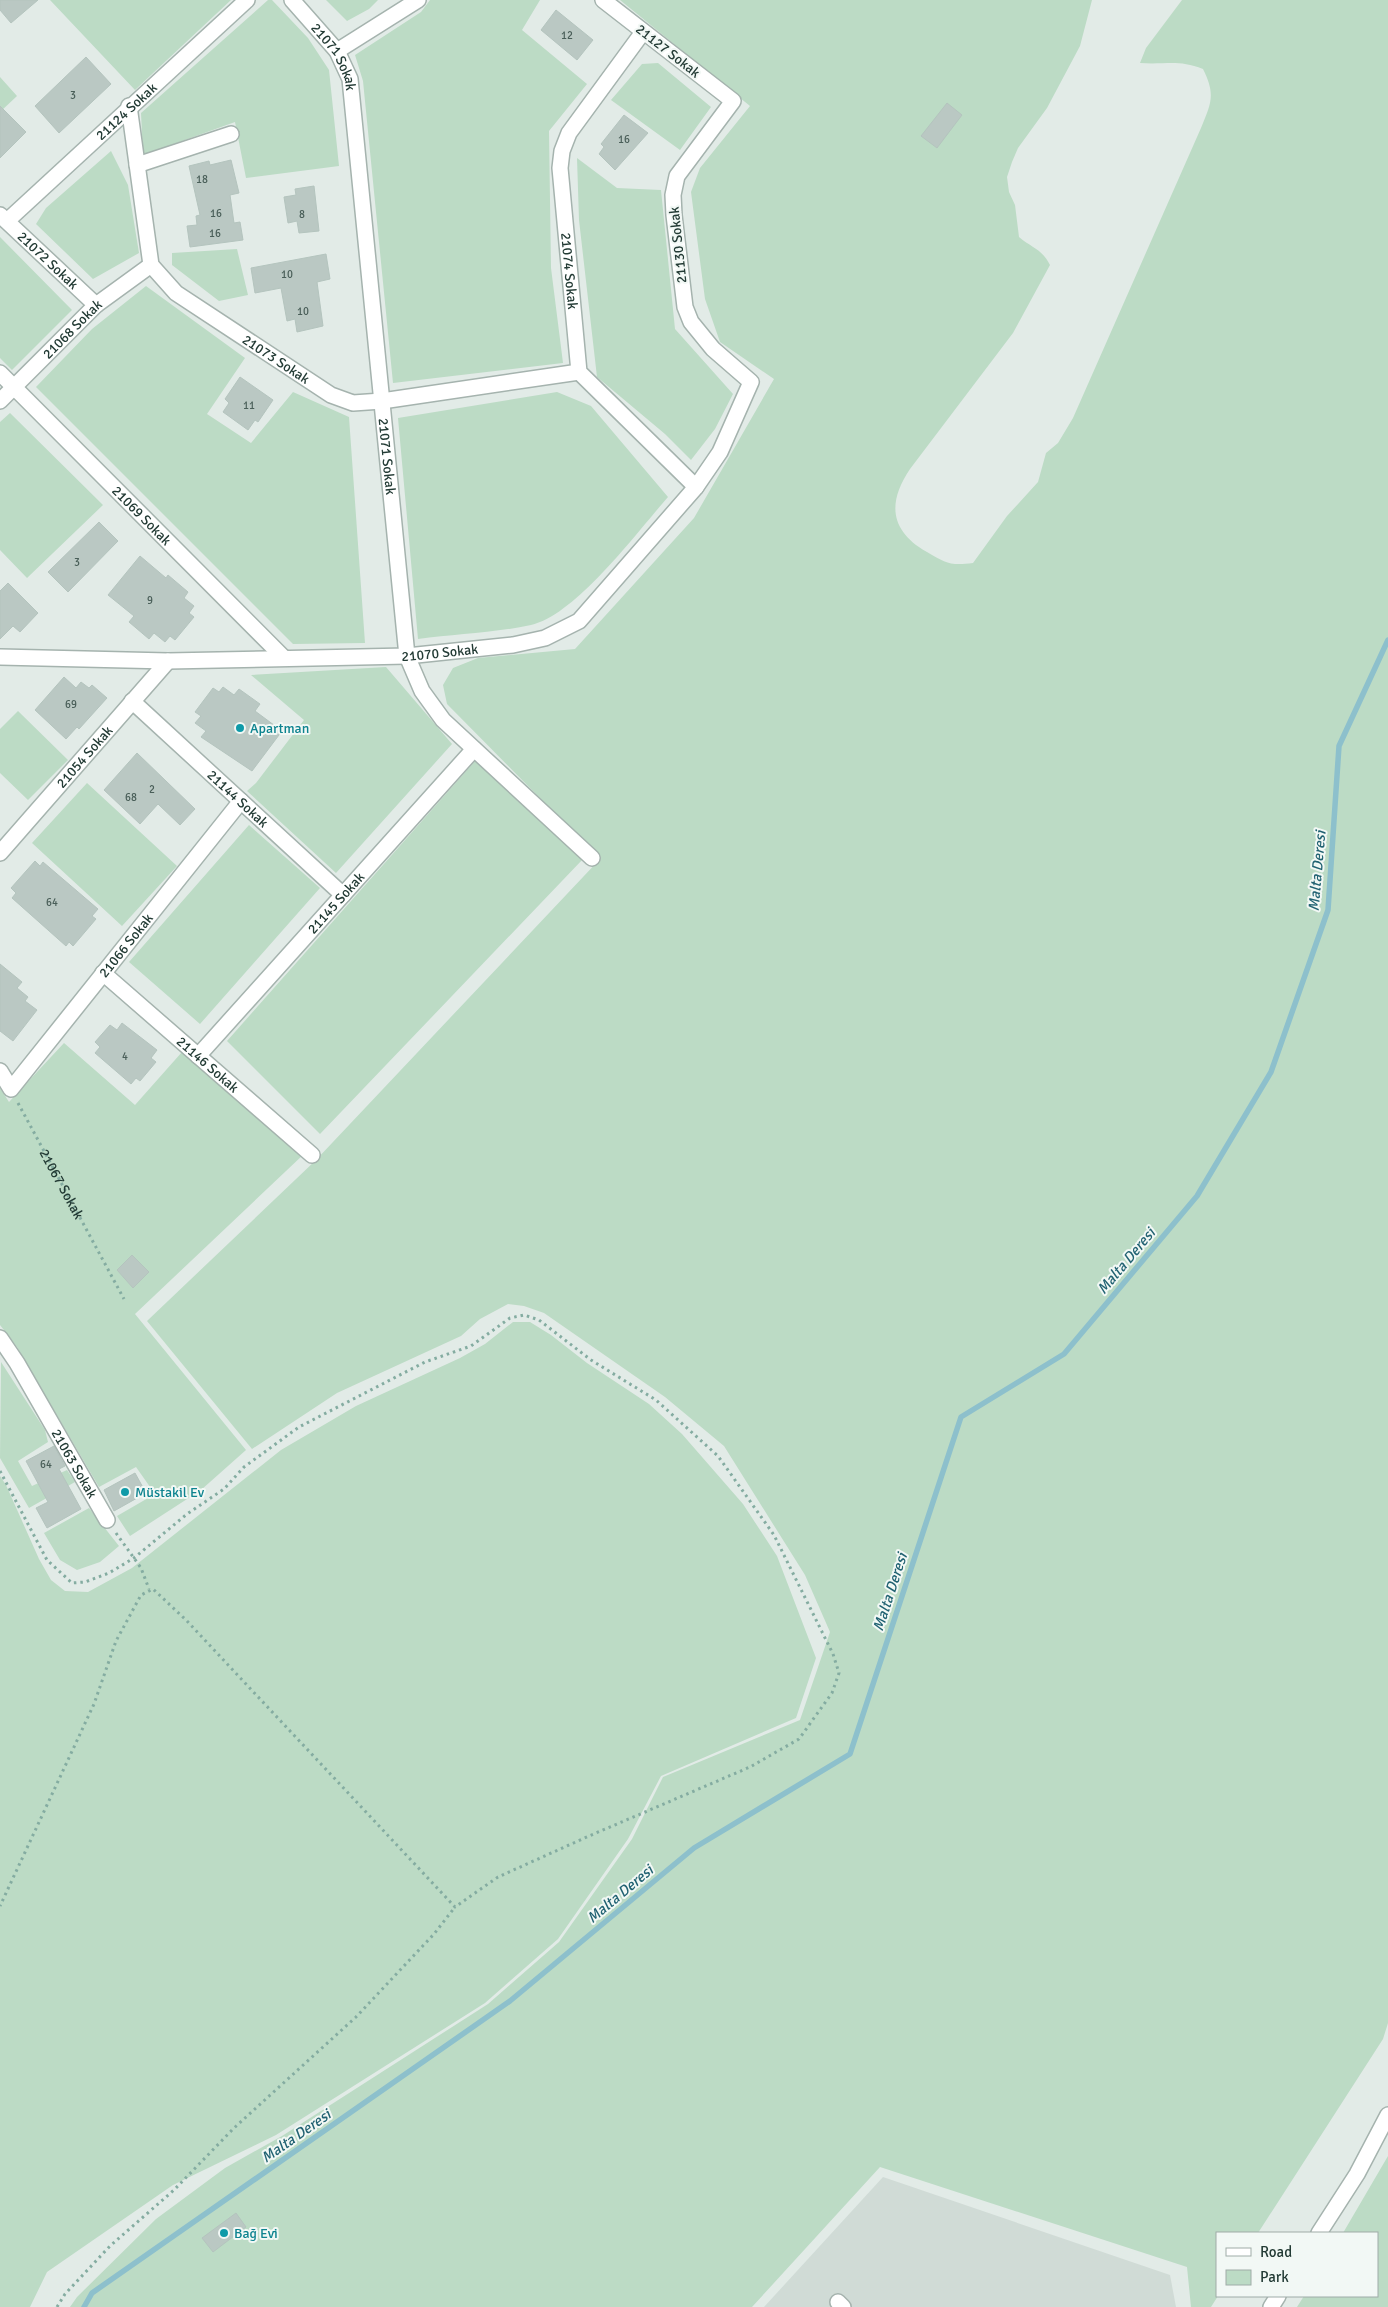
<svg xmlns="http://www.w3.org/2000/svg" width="1388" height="2307" viewBox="0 0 1388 2307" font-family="Signika,sans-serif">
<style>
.built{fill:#d0dbd6}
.green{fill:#bcdbc5}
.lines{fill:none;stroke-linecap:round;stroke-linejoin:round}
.stream{stroke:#8dc0cc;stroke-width:5.5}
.building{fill:#bac8c3;stroke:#b4c4be}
.minor-casing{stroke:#a5b3ae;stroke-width:18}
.path{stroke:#84aca1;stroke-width:3;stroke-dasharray:2.5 4;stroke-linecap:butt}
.minor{stroke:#fff;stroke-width:15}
.culture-dot{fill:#0f9aa8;stroke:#f2f8f5;stroke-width:2}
.labels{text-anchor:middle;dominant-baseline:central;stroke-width:4;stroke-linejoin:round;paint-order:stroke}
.number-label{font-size:11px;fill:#495e58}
.street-label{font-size:14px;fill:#233b35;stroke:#f2f8f5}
.culture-label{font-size:14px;fill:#0d838f;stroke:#f2f8f5;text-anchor:start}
.water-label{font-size:15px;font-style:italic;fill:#216272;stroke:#f2f8f5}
</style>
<rect width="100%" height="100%" fill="#e2ebe7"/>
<path class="built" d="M883,2177L1170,2275L1176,2307H764Z"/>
<path class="green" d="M50,0H231L135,90Z
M268,0H272L308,38L329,70L339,166L246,178L235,122L143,155L141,113Z
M326,0H378L369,9L347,21Z
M430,0H540L522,30L587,84L549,131L551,268L563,363L393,383L363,81L355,55L421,12Z
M620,0H1092L1080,46L1047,108L1018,148L1012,162L1007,177L1009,192L1015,205L1019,237C1032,248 1042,249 1050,265L1013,333L910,469C887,503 890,531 927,552C946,563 950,566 973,563L1007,516L1038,482L1046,453L1058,443L1073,418L1201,128C1211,103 1216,95 1203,69C1178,59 1166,65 1140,63L1146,48L1182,0H1388V2023L1383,2039L1258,2233H1217L1218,2296L1211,2307H1191L1187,2267L880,2167L752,2307H70L77,2297L156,2219L225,2168L282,2136L488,2004L559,1942L632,1839L663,1777L800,1720L830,1632L805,1575L724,1446L665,1397L544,1313L524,1306L508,1304L480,1319L461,1336L337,1393L252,1449L147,1321L316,1160L600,859L447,704L443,685L453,668L478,658L575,649L694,518L774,379L720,342L705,299L691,192L700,168L750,106Z
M658,63L711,107L680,150L611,100L642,64Z
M0,77L17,96L0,112Z
M111,151L128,185L139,253L93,279L36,224L46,208Z
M577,158L617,188L661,190L675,329L733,394L715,429L691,460L665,434L597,377L579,220Z
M0,237L72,310L12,370L0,358Z
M237,249L248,295L219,301L172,265V253Z
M146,286L245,358L207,414L251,443L293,392L349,417L365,643L293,644L36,387L92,329Z
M557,392L591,406L668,497C637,532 576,615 531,625C494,633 455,634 418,639L398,418Z
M10,413L103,505L27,578L0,550V422Z
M386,667L452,744L336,873L247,791L256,783L304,720L251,675Z
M18,711L68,760L28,800L0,773V729Z
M476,760L583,859L320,1134L227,1041Z
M87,783L177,866L122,926L32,843Z
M249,825L320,888L200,1024L129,962Z
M64,1043L135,1105L182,1052L304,1154L135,1314L246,1450L201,1490L130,1536L117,1516L155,1494L136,1467L99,1487L17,1347L0,1325V1088L9,1102Z
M513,1322H530L551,1335L587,1363L649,1404L682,1434L743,1504L777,1556L816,1658L796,1718L661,1776L628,1839L558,1939L485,2003L276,2135L173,2185L47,2272L30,2307H0V1476L6,1485L39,1559L51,1580L65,1591L88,1592L132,1568L281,1450L356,1406L460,1358L485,1344Z
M1,1362L45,1430L48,1442L18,1461L32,1486L67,1470L75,1482L29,1508L0,1458Z
M89,1508L119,1546L100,1562L77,1570L60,1560L44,1533Z
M1388,2156V2307H1297L1304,2296H1377V2233H1343Z"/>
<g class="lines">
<path class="stream" d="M84,2307L92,2293L510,2001L694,1848L850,1754L961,1417L1064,1354L1197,1196L1271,1072L1328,910L1339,746L1388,640"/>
</g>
<path class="building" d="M0,0H38L11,23L0,10Z
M556,10L593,40L577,60L541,30Z
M86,57L111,84L59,133L35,106Z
M947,103L962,115L937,148L921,136Z
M0,106L26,132L0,158Z
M624,115L648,133L615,170L599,154L604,147L601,144Z
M231,160L239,193L230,195L234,223L240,222L243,240L190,247L187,226L197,225L196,216L200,215L189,166L209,161L210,165Z
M314,186L319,231L299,233L297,221L288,223L284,197L296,195L295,189Z
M326,254L330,279L317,282L323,326L297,332L295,319L287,321L281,288L255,293L251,268Z
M240,377L273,400L258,422L255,420L248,430L223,412L229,403L225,399Z
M99,522L118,541L68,592L48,572Z
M140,556L166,578L168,575L188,592L184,598L194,606L189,613L194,617L175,640L170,636L165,642L154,633L149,639L129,622L134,616L108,595Z
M8,583L38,613L20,632L13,626L0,639V591Z
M64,677L76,688L81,682L89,688L92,685L107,698L79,729L77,727L66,739L35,710Z
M223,687L234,695L239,689L260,704L255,711L282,731L252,771L201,737L206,731L195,723L201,716L195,712L213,688L219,692Z
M137,753L195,809L180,825L158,804L140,824L104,790Z
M35,861L40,866L43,862L98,909L92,916L96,919L73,946L69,942L66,946L12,898L16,893L11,888Z
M0,964L22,982L17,988L28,997L25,1001L37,1010L13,1041L0,1031Z
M122,1023L157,1050L151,1058L156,1062L140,1081L136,1078L131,1084L95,1053L100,1047L95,1042L110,1025L117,1030Z
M132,1255L149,1272L133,1288L117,1270Z
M54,1446L65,1466L59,1469L81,1509L47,1528L36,1508L48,1502L26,1461Z
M135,1473L146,1493L114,1511L104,1490Z
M236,2213L246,2227L213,2252L202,2238Z"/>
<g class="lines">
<g class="minor-casing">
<g id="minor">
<path id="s2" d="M292,0L337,51L350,79L407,656L422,691L443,720L592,858"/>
<path id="s3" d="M643,32L569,133L562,151L560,168L579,372L696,487"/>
<path d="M337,51L418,0"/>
<path id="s4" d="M129,106L151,265L176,293L331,395L353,403L382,401L579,372"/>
<path d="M137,165L231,134"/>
<path id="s5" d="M0,215L96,305"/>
<path id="s6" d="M7,221L247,0"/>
<path id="s7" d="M0,373L284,658"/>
<path id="s8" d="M0,401L96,305L151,265"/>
<path id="s9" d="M0,657L168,661L407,656L513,645L545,638L579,621L696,487L720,452L751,382L713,349L691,322L685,307L674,215L673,195L677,176L733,101L603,0"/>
<path id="s10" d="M132,701L343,895"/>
<path id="s11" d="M0,853L168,661"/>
<path id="s12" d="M103,973L312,1155"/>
<path id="s13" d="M198,1056L474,749"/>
<path id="s14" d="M0,1071L11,1089L241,801"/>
<path id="s15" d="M0,1338L17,1363L107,1520"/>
<path d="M1319,2233L1357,2174L1388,2115"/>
<path d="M838,2302L843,2307"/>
<path d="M1271,2307L1278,2296"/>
</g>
</g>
<g class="path">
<path id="s1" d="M18,1103L124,1299"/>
<path d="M0,1471L47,1560L72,1583L85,1582L109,1573L134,1558L187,1514L224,1489L244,1467L299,1427L425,1362L471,1346L510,1318L524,1315L539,1320L591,1360L656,1400L718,1456L774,1535L833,1654L839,1673L832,1693L799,1739L750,1767L589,1836L498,1877L455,1907L186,1620L153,1589L141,1595L116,1641L94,1704L0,1906"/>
<path d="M116,1533L141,1568L149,1589"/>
<path d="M57,2307L65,2294L110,2246L174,2190L234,2128L356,2017L434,1934L455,1907"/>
</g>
<use href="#minor" class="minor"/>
</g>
<g class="culture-dot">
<circle cx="240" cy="728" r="5"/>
<circle cx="125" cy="1492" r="5"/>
<circle cx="224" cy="2233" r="5"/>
</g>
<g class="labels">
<g class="number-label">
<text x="567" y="35">12</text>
<text x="73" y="95">3</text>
<text x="624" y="139">16</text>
<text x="202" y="179">18</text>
<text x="216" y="213">16</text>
<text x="302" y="214">8</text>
<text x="215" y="233">16</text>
<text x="287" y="274">10</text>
<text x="303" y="311">10</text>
<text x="249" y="405">11</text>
<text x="77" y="562">3</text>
<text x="150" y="600">9</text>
<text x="71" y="704">69</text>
<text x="152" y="789">2</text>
<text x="131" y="797">68</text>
<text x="52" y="902">64</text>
<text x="125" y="1056">4</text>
<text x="46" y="1464">64</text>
</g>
<g class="street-label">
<text transform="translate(668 51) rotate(38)">21127 Sokak</text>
<text stroke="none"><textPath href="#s2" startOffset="72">21071 Sokak</textPath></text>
<text stroke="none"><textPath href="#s6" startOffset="162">21124 Sokak</textPath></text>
<text transform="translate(678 245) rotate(-96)">21130 Sokak</text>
<text stroke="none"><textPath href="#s5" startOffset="66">21072 Sokak</textPath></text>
<text stroke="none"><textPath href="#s3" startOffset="265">21074 Sokak</textPath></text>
<text stroke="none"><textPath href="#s8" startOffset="102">21068 Sokak</textPath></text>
<text stroke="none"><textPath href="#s4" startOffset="318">21073 Sokak</textPath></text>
<text stroke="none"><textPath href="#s2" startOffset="478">21071 Sokak</textPath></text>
<text stroke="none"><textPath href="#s7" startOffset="201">21069 Sokak</textPath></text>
<text stroke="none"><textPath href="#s9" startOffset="440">21070 Sokak</textPath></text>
<text stroke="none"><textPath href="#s11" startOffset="128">21054 Sokak</textPath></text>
<text stroke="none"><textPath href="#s10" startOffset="144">21144 Sokak</textPath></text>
<text stroke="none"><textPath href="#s13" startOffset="206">21145 Sokak</textPath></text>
<text stroke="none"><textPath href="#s14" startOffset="205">21066 Sokak</textPath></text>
<text stroke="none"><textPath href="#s12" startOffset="139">21146 Sokak</textPath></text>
<text stroke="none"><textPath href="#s1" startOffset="92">21067 Sokak</textPath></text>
<text stroke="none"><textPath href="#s15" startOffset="146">21063 Sokak</textPath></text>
</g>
<g class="culture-label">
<text x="250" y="728">Apartman</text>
<text x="135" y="1492">Müstakil Ev</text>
<text x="234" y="2233">Bağ Evi</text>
</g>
<g class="water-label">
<text transform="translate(1317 871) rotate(-85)">Malta Deresi</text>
<text transform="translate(1126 1261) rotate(-50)">Malta Deresi</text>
<text transform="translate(890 1592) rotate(-72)">Malta Deresi</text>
<text transform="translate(620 1894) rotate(-40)">Malta Deresi</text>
<text transform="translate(296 2136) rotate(-35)">Malta Deresi</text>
</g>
</g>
<rect x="1216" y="2232" width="162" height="65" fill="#f2f8f5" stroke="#9faca8"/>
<rect x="1226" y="2248" width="25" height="8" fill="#ffffff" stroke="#9faca8"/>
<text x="1260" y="2257" font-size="15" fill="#233b35">Road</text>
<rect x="1226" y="2270" width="25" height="15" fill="#bcdbc5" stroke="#9faca8"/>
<text x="1260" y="2282" font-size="15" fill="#233b35">Park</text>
</svg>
